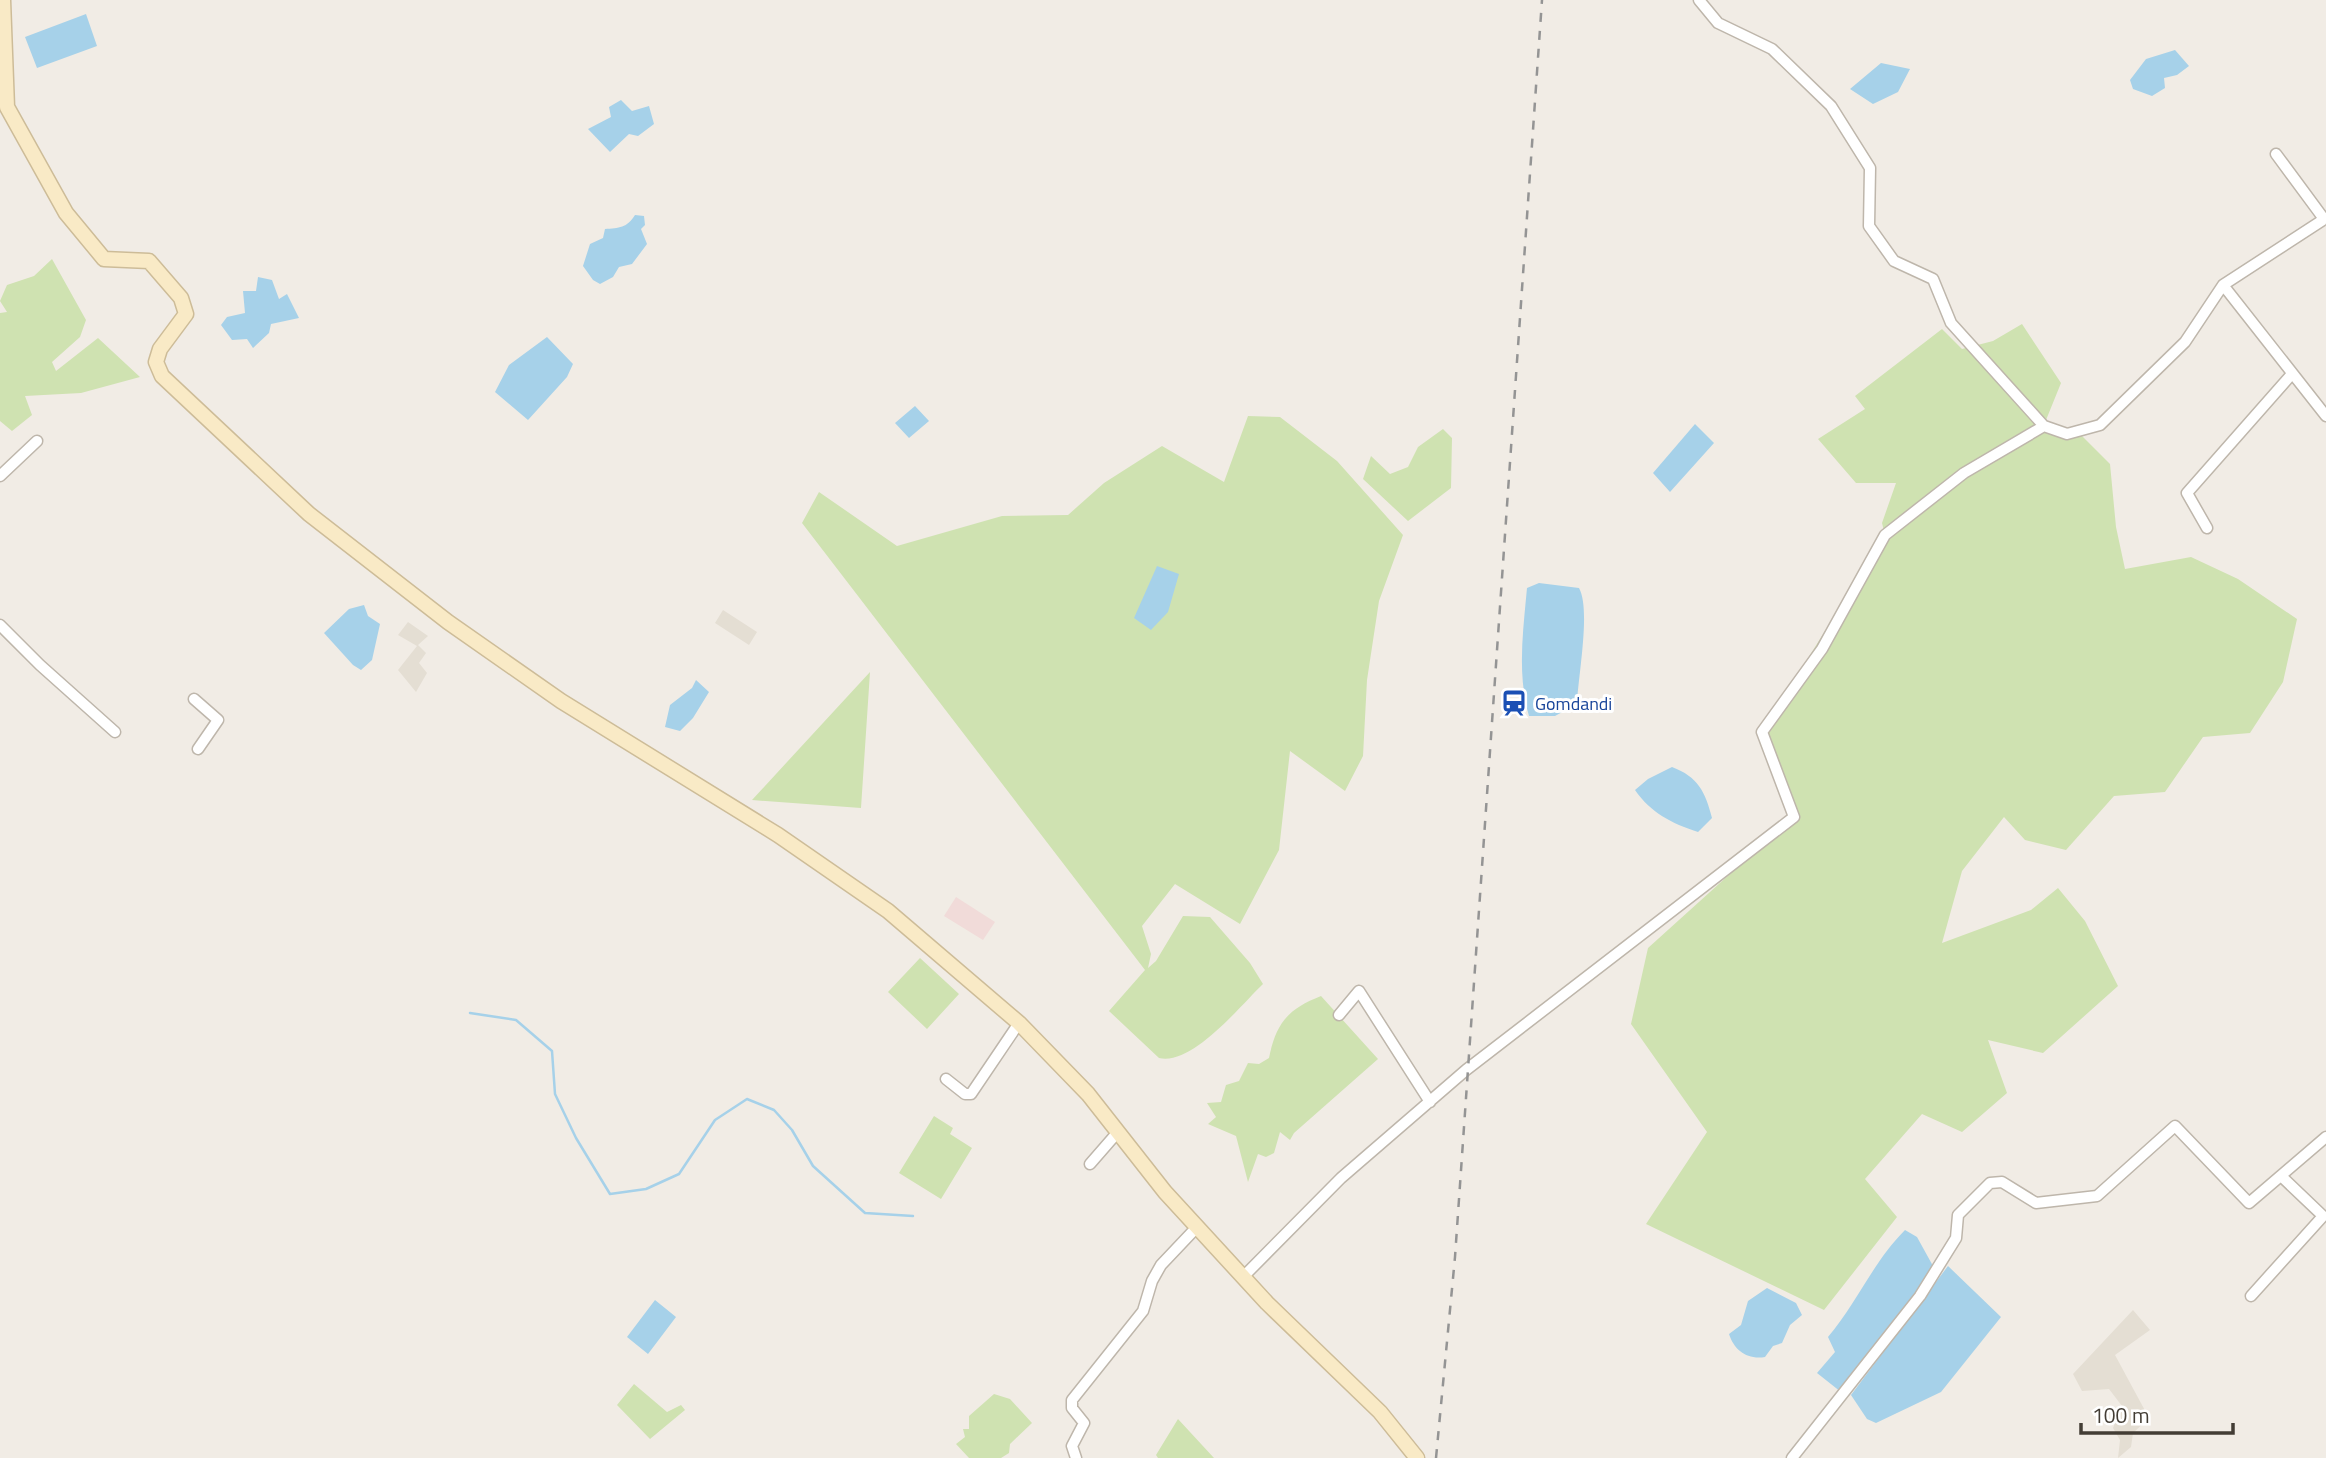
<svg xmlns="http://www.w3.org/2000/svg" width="2326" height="1458" viewBox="0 0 2326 1458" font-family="'Titillium Web',sans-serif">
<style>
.residential{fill:#e4ded3}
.medical{fill:#f1dbd9}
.green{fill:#cfe2b1}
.water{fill:#a6d1e9}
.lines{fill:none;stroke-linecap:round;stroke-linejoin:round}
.stream{stroke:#a6d1e9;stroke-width:2.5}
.street-casing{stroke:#beb6ab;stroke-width:13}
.secondary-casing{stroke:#cdbc98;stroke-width:17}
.street{stroke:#fff;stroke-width:10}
.secondary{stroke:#f9eac6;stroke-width:14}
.rail{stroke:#949494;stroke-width:2.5;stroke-dasharray:9 9;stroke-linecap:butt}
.labels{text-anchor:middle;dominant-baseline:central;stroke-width:6;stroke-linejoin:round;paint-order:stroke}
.transit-label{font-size:18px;fill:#164399;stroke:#fff;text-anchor:start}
</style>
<rect width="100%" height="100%" fill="#f1ece5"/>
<path class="residential" d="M723,610L757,632L749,645L715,623Z
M408,622L428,636L418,645L426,653L419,663L427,673L416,692L398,670L417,646L398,635Z
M2133,1310L2150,1330L2115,1355L2149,1418L2133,1433L2131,1447L2118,1458L2120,1440L2113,1428L2122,1406L2109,1389L2082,1391L2073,1374Z"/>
<path class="medical" d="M956,897L995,922L983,940L944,916Z"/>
<path class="green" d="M52,259L86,320L80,337L52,362L56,371L98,338L140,377L81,393L25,396L32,415L12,431L0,421V313L7,312L0,301L7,285L34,276Z
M2022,324L2061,383L2044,425L2077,431L2110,464L2116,527L2125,569L2191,557L2238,579L2297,619L2283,682L2250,733L2203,737L2165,792L2114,796L2066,850L2025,840L2004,817L1962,871L1942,943L2031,910L2058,888L2085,921L2118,986L2043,1053L1988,1040L2007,1093L1962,1132L1922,1114L1865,1179L1897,1217L1824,1310L1646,1224L1707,1132L1631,1024L1648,948L1793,817L1762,732L1885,535L1882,523L1896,483H1856L1818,439L1865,409L1855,396L1942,329L1962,349L1993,341Z
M1248,416L1280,417L1337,461L1403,535L1379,601L1367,680L1363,756L1345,791L1290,751L1279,850L1240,924L1175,884L1142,926L1151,954L1148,968L1156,961L1183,916L1210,917L1250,963L1263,984C1240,1006 1192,1066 1159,1058L1109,1011L1145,970L802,523L819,492L897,546L1002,516L1068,515L1104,483L1162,446L1224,482Z
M1443,429L1452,438L1451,488L1408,521L1363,479L1371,456L1390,474L1408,467L1418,447Z
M870,672L861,808L752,800Z
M920,958L959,994L927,1029L888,992Z
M1321,996L1378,1059L1294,1133L1290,1140L1280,1132L1274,1153L1266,1157L1258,1154L1248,1182L1236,1136L1208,1124L1216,1117L1207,1103L1221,1102L1226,1085L1239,1081L1248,1063L1259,1064L1269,1058C1276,1023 1288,1009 1321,996Z
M934,1116L953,1128L950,1134L972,1148L941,1199L899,1173Z
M634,1384L667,1412L681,1405L685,1410L650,1439L617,1405Z
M994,1394L1010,1399L1032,1423L1010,1444L1009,1453L1001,1458H969L956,1444L965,1437L963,1429H969V1416Z
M1178,1419L1214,1458H1158L1156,1455Z"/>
<path class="water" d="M86,14L97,46L37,68L25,37Z
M2175,50L2189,66L2177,75L2164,78L2165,88L2152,96L2133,89L2130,80L2146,59Z
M1881,63L1910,69L1898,92L1873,104L1850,89Z
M621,100L632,111L649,106L654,124L638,136L629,134L610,152L588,129L611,117L609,107Z
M635,215L644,216L645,225L641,229L647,244L632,264L619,267L613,277L600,284L593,280L583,266L590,244L603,238L605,229C619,228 627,228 635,215Z
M258,277L272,280L279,299L287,294L299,318L271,324L269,333L253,348L247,339L232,340L221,325L227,317L245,313L243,291H256Z
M547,337L573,364L567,377L528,420L495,392L509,365Z
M915,406L929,421L909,438L895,423Z
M1695,424L1714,443L1670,492L1653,473Z
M1157,566L1179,574L1168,612L1151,630L1134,618Z
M1539,583L1579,588C1591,609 1578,677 1577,704L1555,716H1529C1517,674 1523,632 1527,588Z
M364,605L368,616L380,624L372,660L361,670L353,665L324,633L349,609Z
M696,680L709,692L693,718L680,731L665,727L670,705L692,688Z
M1672,767C1698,777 1705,791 1712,818L1698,832C1671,823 1651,813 1635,790L1648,779Z
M1905,1230L1917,1237L1933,1266L1905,1311L1841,1392L1817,1373L1835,1352L1828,1337C1857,1303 1873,1262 1905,1230Z
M1948,1266L2001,1317L1941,1392L1876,1423L1867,1419L1851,1395Z
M1767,1288L1796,1303L1802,1315L1790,1325L1782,1343L1773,1346L1765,1357C1747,1360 1734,1350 1729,1334L1741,1325L1748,1301Z
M655,1300L676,1317L648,1354L627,1337Z"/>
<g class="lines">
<path class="stream" d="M470,1013L516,1020L552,1051L555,1094L576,1138L610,1194L646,1189L679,1174L715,1120L747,1099L774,1110L792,1130L813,1166L865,1213L913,1216"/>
<g class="street-casing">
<path id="street" d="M1699,0L1718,23L1772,49L1831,106L1870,168L1869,226L1894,261L1933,279L1951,323L2044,426
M2276,154L2324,219
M2223,285L2326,416
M0,476L37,441
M2207,528L2187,493L2291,375
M0,625L40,665L115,732
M194,699L218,720L198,749
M1339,1015L1359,991L1430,1102
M946,1079L965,1094H971L1019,1023
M1090,1164L1117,1133
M1243,1277L1341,1178L1466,1070L1794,817L1762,732L1822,649L1885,535L1964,473L2044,426L2067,434L2100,425L2185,342L2223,285L2326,218
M2251,1296L2323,1216L2281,1176
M1076,1458L1072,1446L1084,1423L1072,1408V1400L1143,1311L1152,1281L1161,1265L1197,1227
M1792,1458L1920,1296L1956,1238L1958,1215L1990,1183L2002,1182L2036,1203L2097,1196L2175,1126L2249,1203L2326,1137"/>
</g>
<g class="secondary-casing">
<path id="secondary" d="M3,0L7,107L66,213L104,259L149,261L181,298L186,314L160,349L156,362L162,376L309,514L448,622L561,701L778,835L888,911L1019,1023L1088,1094L1165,1192L1267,1303L1380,1412L1417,1458"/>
</g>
<use href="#street" class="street"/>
<use href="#secondary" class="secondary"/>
<path class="rail" d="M1436,1458L1455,1257L1542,0"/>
</g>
<defs>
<g id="station-bare" transform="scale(2.1)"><path d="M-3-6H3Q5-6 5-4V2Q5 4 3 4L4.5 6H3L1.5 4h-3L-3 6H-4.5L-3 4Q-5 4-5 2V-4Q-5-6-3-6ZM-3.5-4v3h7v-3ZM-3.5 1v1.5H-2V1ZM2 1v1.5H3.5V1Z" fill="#1a4fb4" stroke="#fff" stroke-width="2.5" paint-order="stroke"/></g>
</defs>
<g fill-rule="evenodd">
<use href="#station-bare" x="1514" y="703"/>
</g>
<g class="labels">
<g class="transit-label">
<text x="1535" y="703">Gomdandi</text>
</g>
</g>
<path d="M2081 1423v10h152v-10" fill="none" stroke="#433d35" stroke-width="3.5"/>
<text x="2092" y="1423" font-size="21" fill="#433d35" stroke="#ffffff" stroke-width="5" paint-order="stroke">100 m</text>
</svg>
